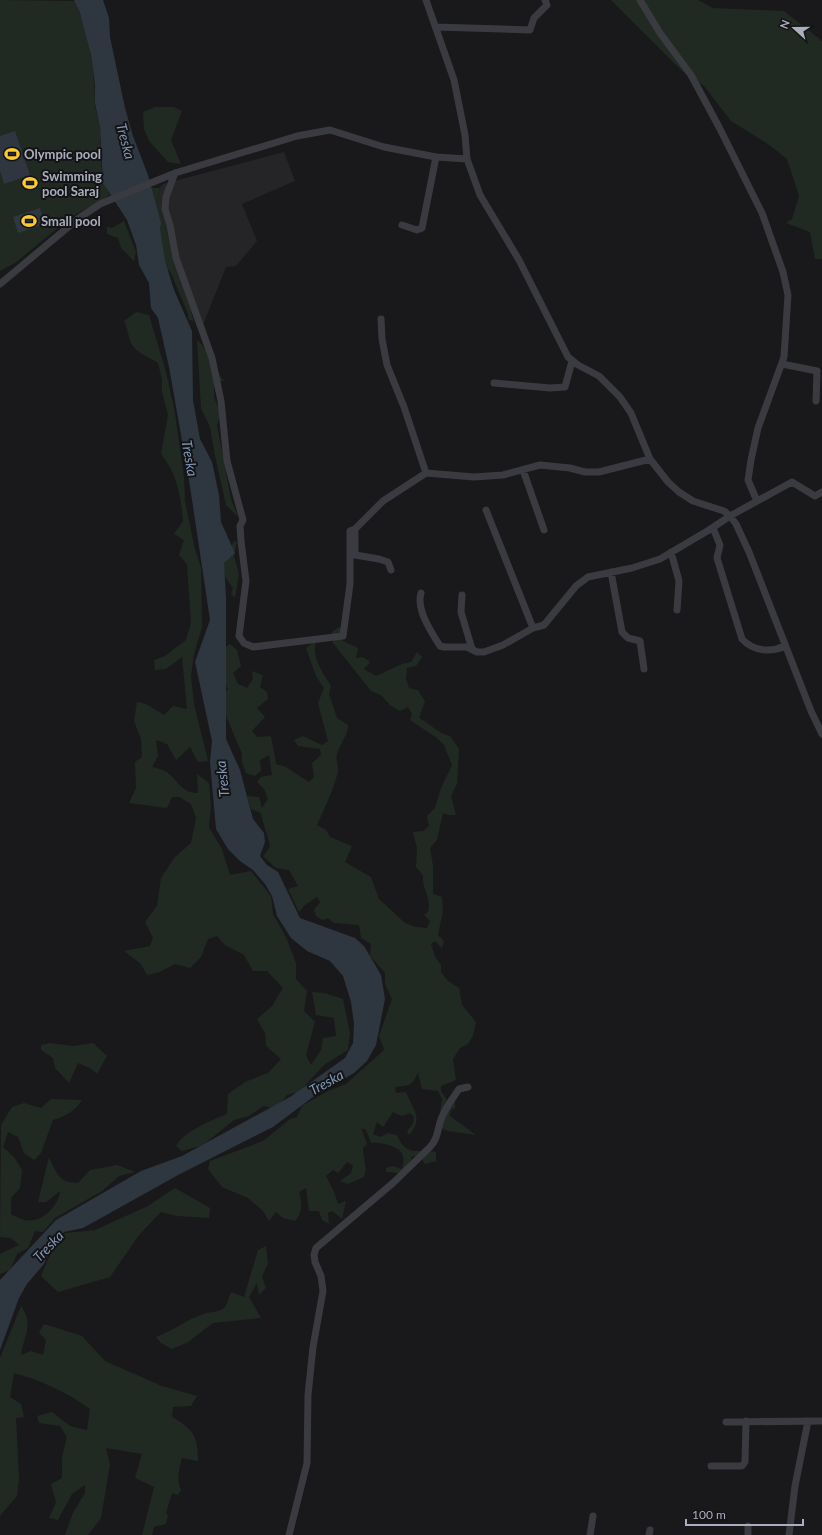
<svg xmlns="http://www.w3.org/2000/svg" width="822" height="1535" viewBox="0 0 822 1535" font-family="Lato,sans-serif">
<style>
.built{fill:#252528}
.green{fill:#202a22}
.water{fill:#2e3640}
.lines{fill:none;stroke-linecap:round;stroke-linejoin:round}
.street{stroke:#3a3a41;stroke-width:7}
.labels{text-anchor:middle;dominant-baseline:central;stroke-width:4;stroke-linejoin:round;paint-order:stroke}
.poi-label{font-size:13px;font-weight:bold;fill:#abaebc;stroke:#141416;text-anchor:start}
.water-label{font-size:14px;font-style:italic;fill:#8098b8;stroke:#141416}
</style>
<rect width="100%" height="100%" fill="#19191b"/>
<path class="built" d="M284,152L295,181L242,204L257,241L236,266L226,267L203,325L196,322L179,281L174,267L170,243L157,203L160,188L163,184Z"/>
<path class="green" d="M0,0L75,1C89,34 94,67 95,102C95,111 99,120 100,130C101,152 99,175 110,195L71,217L15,263L0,271Z
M611,0H698L713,8L784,11L822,41V259H815L810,232L786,223L792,219L799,196L787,159L768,144L731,121L704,86L682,71Z
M155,107H174L182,111L171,140L181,164L168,162L149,141L144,129L143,112Z
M151,188H160L157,203L170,243L174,267L191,310L195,327L193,321L188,319V314L171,273L163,264Z
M124,221L136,252L134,261L121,248L118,238L107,234V227L112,228Z
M136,312L149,315L166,372L175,413L184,478L185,501L194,545L201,568L202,627L194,654L191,676L194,704L208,761L198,762L190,747L176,760L167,744L156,740L158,756L152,767C156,768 161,769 165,771C177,778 181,794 198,793L197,774L209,783L211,806L209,827L222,849L230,875L251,871L271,896L273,914L286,937L296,963V979L307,991L304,1011L315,1022L306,1055L311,1065L321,1050L323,1038L336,1036L334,1018L316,1015L312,992L324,993L343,999L350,1033L348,1050L324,1065L299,1092L287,1095L277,1109L263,1106L249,1116L234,1120L203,1145L182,1151L176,1146C183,1132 212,1120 227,1114L228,1094L245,1082L268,1073L281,1059L266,1046L265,1033L257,1019L272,1006L283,988L267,971H253L244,955L225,945L217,936L208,939L201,957L190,968L175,964L160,972L147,975L141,964L124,951L150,946L153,938L145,922L157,906L161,878L174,858L191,843L196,818L191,804L179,797H172L167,808L129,803L136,788L135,762L142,757L141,739L134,721L137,702L146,704L164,715L173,706L187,709L182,657L166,669L155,670L154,660L165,656L186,640L191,623L187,564L179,555L184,540L174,534L183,521C181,496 177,474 161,454L168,415L162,392V379L158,363C150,358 135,352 131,343C128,336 128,329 124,321Z
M197,340C210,351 212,367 224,381L214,382V398L221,413L217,425L231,499L238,517L226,505L215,456L210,427L201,408Z
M234,541L237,542L234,556L239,574L235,598L231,594L233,588L225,577L221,565Z
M339,627L347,628L339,639L358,648L356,658L363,657L370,662L364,669L376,676L402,664L411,662L417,652L422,657L416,666L407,668L406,679L409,688L418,690L425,701L419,718C431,724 437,733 450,736L459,749L457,784L451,796L456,815H449L443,813L437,840L430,848L433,866V894L442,897L443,911L438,935L444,941L442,948L435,941L431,944L435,957L441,965V972L448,981L459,988L462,1005L476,1022L473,1036L468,1044L460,1048L453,1059L456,1080L441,1086V1091L447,1100L443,1108L455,1098V1108L451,1110L450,1116L476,1135L448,1131L438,1127L442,1099L438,1091L422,1089L418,1073C411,1087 410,1085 395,1087L396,1093L406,1092C413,1110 424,1118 409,1135L407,1131L413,1124L414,1117L410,1113L402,1116L393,1112L383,1127L377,1122L373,1134L380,1137L388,1133L397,1135C406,1157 416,1149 436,1152V1161L425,1164L421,1158L412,1156L409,1167L398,1173L386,1172V1168L393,1166L402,1169C403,1165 404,1160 403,1156C401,1146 379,1142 371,1143L366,1130L361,1128L367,1144L363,1148C363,1159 368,1167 364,1177L348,1184L340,1181L351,1173L353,1165L347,1162L338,1173L333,1170L326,1176L334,1192L338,1204L346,1201L342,1219L332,1211L328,1213L329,1224L322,1220L319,1211H309L306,1188L299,1192C302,1203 303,1212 295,1221L283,1218L276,1212L269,1221L263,1211L248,1198L222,1187L208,1169L210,1161L263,1141L290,1119L297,1117L302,1106L328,1091L346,1084L384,1050L379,1036L392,999L385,984V973L370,956L371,944L361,938L359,925L334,923L328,918L322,920L316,916L314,910L320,902L317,897L305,905L299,912L288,889L298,886L289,870L276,868L263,856L270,847C268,835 263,825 261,813L251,809L247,796L259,797L262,808L268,799L264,789L257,782L261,777L272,775L269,755L260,760L261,771L255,776L246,773L242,763V754L219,699L228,689L219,675V651L230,644L237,650L241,666L233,673L238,684L247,688L253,679L252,671L263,675L260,687L267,692L268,699L257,708L265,717L252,731L257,737L271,736L276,764L286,767L309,782L314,777L312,763L321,755L320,749L298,746L294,740L303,736L322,745L328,741L318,703L324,688L316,676L306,648L316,641C311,657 323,673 331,686L329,694L337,718L348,725C348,736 340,743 337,754C335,760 339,766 338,772C333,790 325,808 317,825L326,830L330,837L352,846L345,862L371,877L379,899L405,923L416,927L427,928L430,921L424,915L428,912C432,897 422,892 423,875L416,867L417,848L413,832L423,831L429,826L427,816L435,808L441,788L452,765L444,745L437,738L410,720L412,714L408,707L400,711L391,706L381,695L371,691L333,643L332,632Z
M50,1043L73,1046L93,1043L107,1056L97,1074L90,1068L78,1063L69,1083L55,1068L53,1058L41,1050V1045Z
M51,1099L82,1100C75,1111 66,1116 53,1120L41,1153L34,1160L24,1153L18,1137L8,1132L3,1147L14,1157L22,1170L20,1188L11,1198V1214C15,1216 20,1219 25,1220C42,1224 59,1205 60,1191L46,1202H38L49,1157C57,1174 58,1182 78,1183L90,1170L117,1165L135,1172L119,1176L102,1191L55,1218L43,1232L35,1231L28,1248L17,1254L10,1270L0,1274V1254L19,1245L11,1238L0,1237L1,1125L12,1107L24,1103L41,1108Z
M175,1188L210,1208L209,1218L177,1216L161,1212L139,1235L110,1277L58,1292L41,1276L50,1255L65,1233L95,1230L148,1206Z
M266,1246L268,1263L262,1277L266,1288L259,1295L257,1283L249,1297L261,1318L213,1323L188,1342L172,1349L161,1343L156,1337C173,1331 187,1319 204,1314C211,1311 220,1313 225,1307C228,1303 229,1296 231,1292L244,1297L258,1250Z
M21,1306C34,1325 24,1335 21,1355L31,1351L43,1355L46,1340L39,1333L44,1324L82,1336L105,1361L162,1386L197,1396L191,1406L173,1407L172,1417C194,1430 198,1436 198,1461L182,1458C179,1470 176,1479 181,1490L178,1495L172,1493L166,1513L168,1515L166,1524L154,1527L152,1535H142L154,1487L135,1478L142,1454L106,1448L110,1465L101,1518L88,1535H65L73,1513L85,1493V1485L72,1494L58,1520L49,1518L56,1502L51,1484L62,1478V1457L67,1437L60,1426L39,1423L37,1416L52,1412L70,1426L87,1430L90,1409C68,1393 41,1380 14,1373L10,1397L21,1404L24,1417L16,1418L19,1478L17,1496L0,1516V1358Z"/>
<path class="water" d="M74,0H103L109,18L110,37L125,108L133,136L148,175L161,223L160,229L165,261L174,290L192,331L193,400L200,439L212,462L219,495L221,522L235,553L224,563L226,598V739L240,770L253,819L264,833L265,842L260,856L267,865L278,872L300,918L355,938L364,946L381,975L385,999L376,1045L367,1061L354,1073L313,1097L273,1127L180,1174L83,1228L64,1232L53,1244L44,1264L27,1284L19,1298L0,1350V1280L56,1220L141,1171L182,1156L290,1097L345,1058L353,1043L354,1024L351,1002L343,976L330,961L307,951L291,938L277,916L272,896L265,884L253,870L240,861L228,849L216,829L210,762L212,741L195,662L210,620L189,480L169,367L158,318L151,308L149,283L139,265L136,245L127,220L103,183L100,128L95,103V85L91,55L80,13Z
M15,131L30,175L4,184L0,171V136Z
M40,208L45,224L18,233L13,217Z"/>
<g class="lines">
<path class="street" d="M426,0L454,80L465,135L467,159L480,195L519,260L568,357L578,365L599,376L620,397L631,413L650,459L668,482L679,492L693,501L724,511L730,516L736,524L749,552L811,711L822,734
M640,0L660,33L691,75L719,127L762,213L783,272L788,295L784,357L758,428L751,460L748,480L757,501
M436,27L530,30L534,18L547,5L545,0
M175,173L166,197L165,209L170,225L176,258L212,358L221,401L227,461L243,520L240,526L241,541L246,581L239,636L244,643L253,647L343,636L350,584V531L355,529
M402,225L417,230L422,228L436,157
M0,284L79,218L100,204L175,173L297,136L330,130L384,147L436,157L467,159
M381,319L382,339L387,365L404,407L426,473
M782,364L817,371L816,401
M494,383L550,388L565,387L572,361
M523,470L544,530
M486,510L533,628
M713,528L720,545L717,558L742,639C753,651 770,653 785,646
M671,552L679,581L677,610
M391,570L388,562L379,559L355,555V529L383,501L426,473L474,477L503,475L540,465L570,468L585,472H599L650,459
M611,572L622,632L628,638L640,641L644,669
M421,593C416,609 431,632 440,646L444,647H467L477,652H484L503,645L533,628L544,625L576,586L588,577L632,568L660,559L709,530L730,516L792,482L815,496L822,492
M462,595L461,612L472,649
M726,1422L822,1421
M711,1466H742L745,1462L746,1421
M289,1535L307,1463L308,1395L313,1347L323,1291L321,1276L315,1262L314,1255L316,1248L393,1183L430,1147C439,1138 437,1128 442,1117C446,1107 453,1098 459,1089L468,1087
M590,1535L593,1516
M649,1535L650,1530
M748,1535V1526
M789,1535L795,1486L808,1421"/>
</g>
<defs>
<g id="stadium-bare" transform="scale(1.2)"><path d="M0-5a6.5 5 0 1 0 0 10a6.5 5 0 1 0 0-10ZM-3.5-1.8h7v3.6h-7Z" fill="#fccb30" stroke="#141416" stroke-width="2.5" paint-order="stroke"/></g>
</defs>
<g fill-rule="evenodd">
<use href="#stadium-bare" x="12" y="154"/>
<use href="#stadium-bare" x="30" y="183"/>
<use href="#stadium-bare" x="29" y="221"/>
</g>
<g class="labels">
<g class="poi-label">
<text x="24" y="154">Olympic pool</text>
<text x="42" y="176">Swimming<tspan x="42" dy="15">pool Saraj</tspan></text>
<text x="41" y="221">Small pool</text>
</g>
<g class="water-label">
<text transform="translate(126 141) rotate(75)">Treska</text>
<text transform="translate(190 458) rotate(80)">Treska</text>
<text transform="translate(222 779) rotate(-96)">Treska</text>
<text transform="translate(326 1082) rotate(-29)">Treska</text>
<text transform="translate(48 1246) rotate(-46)">Treska</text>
</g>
</g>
<g transform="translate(794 28) rotate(291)" stroke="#141416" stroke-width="3" paint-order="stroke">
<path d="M0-3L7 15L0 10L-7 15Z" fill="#abaebc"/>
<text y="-6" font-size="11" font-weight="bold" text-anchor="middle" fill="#abaebc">N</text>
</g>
<path d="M686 1519v6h117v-6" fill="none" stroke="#abaebc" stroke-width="2"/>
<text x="692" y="1519" font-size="12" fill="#abaebc" stroke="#141416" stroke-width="3" paint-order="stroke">100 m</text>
</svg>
